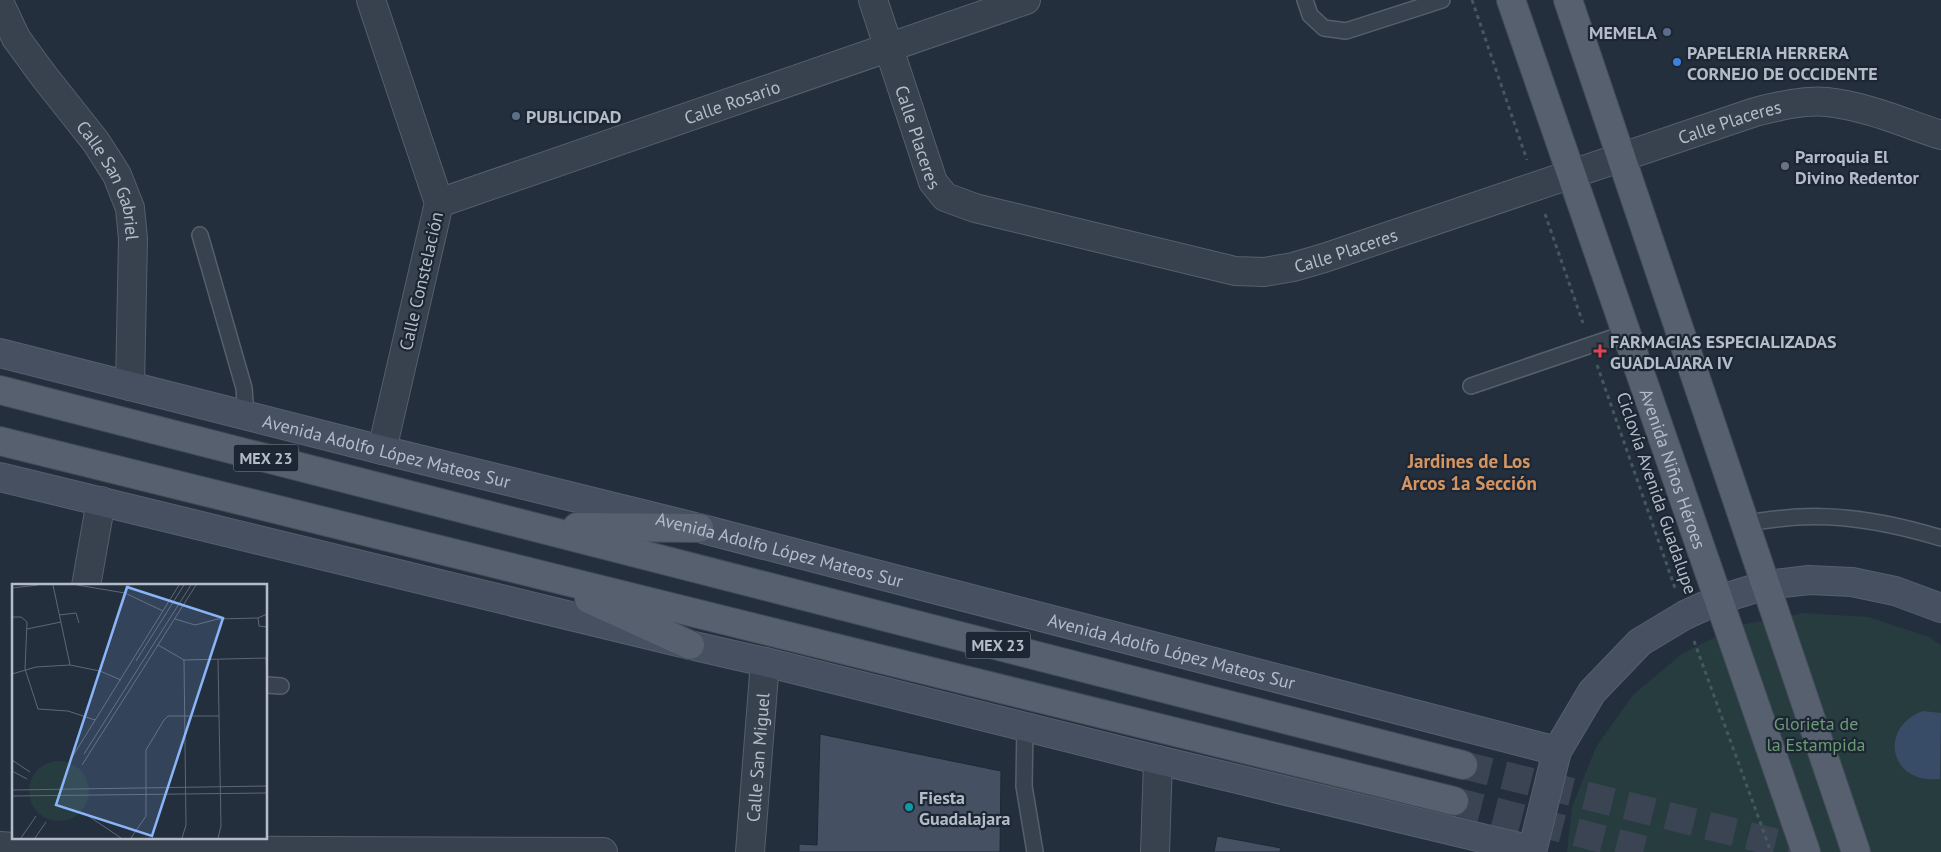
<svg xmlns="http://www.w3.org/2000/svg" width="1941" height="852" viewBox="0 0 1941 852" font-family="'PT Sans',sans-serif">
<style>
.green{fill:#263c3f}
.water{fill:#394c67}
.building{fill:#455162;stroke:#1f2835}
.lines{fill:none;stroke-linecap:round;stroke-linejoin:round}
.primary-tunnel{stroke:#3a4453;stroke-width:28;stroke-dasharray:28 14;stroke-linecap:butt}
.service-casing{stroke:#565f6c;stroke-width:18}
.minor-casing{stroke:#565f6c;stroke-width:30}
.secondary-casing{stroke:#565f6c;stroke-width:30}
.primary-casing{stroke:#414a57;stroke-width:30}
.path{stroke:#44595c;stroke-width:3;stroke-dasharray:4 4;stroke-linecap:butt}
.service{stroke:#38414e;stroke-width:15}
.minor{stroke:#38414e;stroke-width:28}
.secondary{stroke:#465061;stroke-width:28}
.primary{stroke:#56606e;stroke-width:28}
.service-dot{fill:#5c6f8a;stroke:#1d2633;stroke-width:2}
.shop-dot{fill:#3f7fe0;stroke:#1d2633;stroke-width:2}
.worship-dot{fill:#6b7280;stroke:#1d2633;stroke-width:2}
.health-dot{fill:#e0444e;stroke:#1d2633;stroke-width:2}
.culture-dot{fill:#0f9aa8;stroke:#1d2633;stroke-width:2}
.labels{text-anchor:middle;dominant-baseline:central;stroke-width:4.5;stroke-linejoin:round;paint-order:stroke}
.shield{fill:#1d2633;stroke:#878f9c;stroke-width:1}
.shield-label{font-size:16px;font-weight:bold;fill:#b4bcc9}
.poi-label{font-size:18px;font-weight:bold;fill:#b4bcc9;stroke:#1d2633;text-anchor:start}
.street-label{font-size:18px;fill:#b4bcc9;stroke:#1d2633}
.park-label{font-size:18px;fill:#6b9a76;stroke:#1d2633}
.neighbourhood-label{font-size:19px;font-weight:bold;fill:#d59563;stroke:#1d2633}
.inset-road{fill:none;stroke:#5e6776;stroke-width:1}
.view{fill:#8ab4f8;fill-opacity:0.15;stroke:#8ab4f8;stroke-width:2.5}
.inset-edge{fill:none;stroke:#b4bcc9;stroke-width:2.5}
</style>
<rect width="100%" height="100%" fill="#242f3e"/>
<path class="green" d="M1804,613L1868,617L1929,637L1941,645V852H1567L1572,807L1596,747L1633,695L1683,653L1740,625Z"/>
<path class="water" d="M1923,711L1941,713L1940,779C1890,785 1877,728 1923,711Z"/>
<path class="building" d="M820,734L1001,771L1000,852H799V844L817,845Z
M1217,836L1281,848L1280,852H1214Z"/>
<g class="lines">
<path class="primary-tunnel" d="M1463,765L1814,852
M1454,801L1653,852"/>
<g class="service-casing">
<path id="service" d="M1305,0L1310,15L1324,28L1346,31L1442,0
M200,235L244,388L246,416
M1471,386L1626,333
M1745,523C1762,521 1780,518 1798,517C1847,514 1895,524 1941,538
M266,685L281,686
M1025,726L1024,786L1035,852"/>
</g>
<g class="minor-casing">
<g id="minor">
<path d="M371,0L439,203L382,450"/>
<path id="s1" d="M873,0L933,182L945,197L975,208L1235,271L1264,272L1293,267L1324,258L1755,112C1779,106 1803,100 1827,102C1866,106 1904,123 1941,135"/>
<path id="s2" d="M0,4L16,38L43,75L96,142L117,175L130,208L133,239L130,386"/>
<path id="s3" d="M439,203L1026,0"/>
<path d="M86,586L101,501"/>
<path d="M0,846L55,850L603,852"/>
<path id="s4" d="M750,852L765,662"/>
<path d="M1155,852L1158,760"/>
</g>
</g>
<g class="secondary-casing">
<g id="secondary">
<path id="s5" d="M0,353L382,450L699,528L1557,751"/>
<path d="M0,477L690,645L765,662L1158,760L1532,850"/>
<path d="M1532,852L1557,751L1592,692L1640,642L1685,615L1718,600L1766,585L1809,580L1852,582L1895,591L1941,608"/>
</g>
</g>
<g class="primary-casing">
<g id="primary">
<path id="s6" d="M1511,0L1806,852"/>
<path d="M1568,0L1856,852"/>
<path d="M0,390L1463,765"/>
<path d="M0,441L1454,801"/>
<path d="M577,527L699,528"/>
<path d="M589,599L690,645"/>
</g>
</g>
<path class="path" d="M1472,0L1527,160
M1545,214L1583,323
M1597,365L1675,588
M1694,641L1771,852"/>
<use href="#service" class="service"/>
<use href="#minor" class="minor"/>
<use href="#secondary" class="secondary"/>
<use href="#primary" class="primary"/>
</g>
<g class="service-dot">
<circle cx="1667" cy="32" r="5"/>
<circle cx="516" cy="116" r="5"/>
</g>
<circle class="shop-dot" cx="1677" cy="62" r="5"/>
<circle class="worship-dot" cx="1785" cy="166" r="5"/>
<path class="health-dot" d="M1597.5 343.5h5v5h5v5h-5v5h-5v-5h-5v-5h5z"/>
<circle class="culture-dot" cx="909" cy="807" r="5"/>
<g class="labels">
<g class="shield">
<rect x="233.5" y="444.5" width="65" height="27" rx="4"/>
<rect x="965.5" y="631.5" width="65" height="27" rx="4"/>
</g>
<g class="shield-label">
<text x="266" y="458">MEX 23</text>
<text x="998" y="645">MEX 23</text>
</g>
<g class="poi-label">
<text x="1657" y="32" text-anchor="end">MEMELA</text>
<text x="1687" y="52">PAPELERIA HERRERA<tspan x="1687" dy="21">CORNEJO DE OCCIDENTE</tspan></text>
<text x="526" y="116">PUBLICIDAD</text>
<text x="1795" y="156">Parroquia El<tspan x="1795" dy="21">Divino Redentor</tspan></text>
<text x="1610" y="341">FARMACIAS ESPECIALIZADAS<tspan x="1610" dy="21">GUADLAJARA IV</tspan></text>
<text x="919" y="797">Fiesta<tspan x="919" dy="21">Guadalajara</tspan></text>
</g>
<g class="street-label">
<text stroke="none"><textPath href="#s3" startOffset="310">Calle Rosario</textPath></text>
<text stroke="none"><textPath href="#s1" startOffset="1029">Calle Placeres</textPath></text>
<text stroke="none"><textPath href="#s1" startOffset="144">Calle Placeres</textPath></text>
<text stroke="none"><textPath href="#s2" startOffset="210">Calle San Gabriel</textPath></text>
<text stroke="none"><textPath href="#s1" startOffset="624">Calle Placeres</textPath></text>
<text transform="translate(421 281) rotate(-77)">Calle Constelación</text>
<text stroke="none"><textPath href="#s5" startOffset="399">Avenida Adolfo López Mateos Sur</textPath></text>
<text stroke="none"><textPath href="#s6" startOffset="496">Avenida Niños Héroes</textPath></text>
<text transform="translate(1657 493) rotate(71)">Ciclovía Avenida Guadalupe</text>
<text stroke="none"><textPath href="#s5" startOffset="804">Avenida Adolfo López Mateos Sur</textPath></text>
<text stroke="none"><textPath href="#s5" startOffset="1209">Avenida Adolfo López Mateos Sur</textPath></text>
<text stroke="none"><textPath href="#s4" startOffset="95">Calle San Miguel</textPath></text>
</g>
<g class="park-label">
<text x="1816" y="723">Glorieta de<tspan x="1816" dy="21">la Estampida</tspan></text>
</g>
<g class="neighbourhood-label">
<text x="1469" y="461">Jardines de Los<tspan x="1469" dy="22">Arcos 1a Sección</tspan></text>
</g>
</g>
<g transform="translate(12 584)">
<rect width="255" height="255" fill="#242f3e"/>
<path d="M17 207a30 30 0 1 1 60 0a30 30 0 1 1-60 0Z" fill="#263c3f"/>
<path class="inset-road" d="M41,1L58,81M65,1L113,9L151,27M0,4L26,1M47,31L64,29L67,39M0,33H9L15,38L13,85L26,125L56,127L83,136M246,34L247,42L255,43M163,35L183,41L206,35L246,34L255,30M15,45L49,38M146,61L172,76L255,74M254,74L255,95M206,76L209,242L206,254M124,77L172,1M88,87L117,1M0,90L24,83L58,81L88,87L109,96M72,170L179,1M59,175L167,1M0,176L18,188M70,181L184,1M0,187L15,195M0,206L255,202M0,212L255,209M72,229L109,254M9,254L24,232M23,254L34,238M119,254L134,232V166L152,136L156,132H207M170,254L174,241L172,76"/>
<path class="view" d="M115,3L211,34L140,252L44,221Z"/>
<rect width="255" height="255" class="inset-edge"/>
</g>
</svg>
